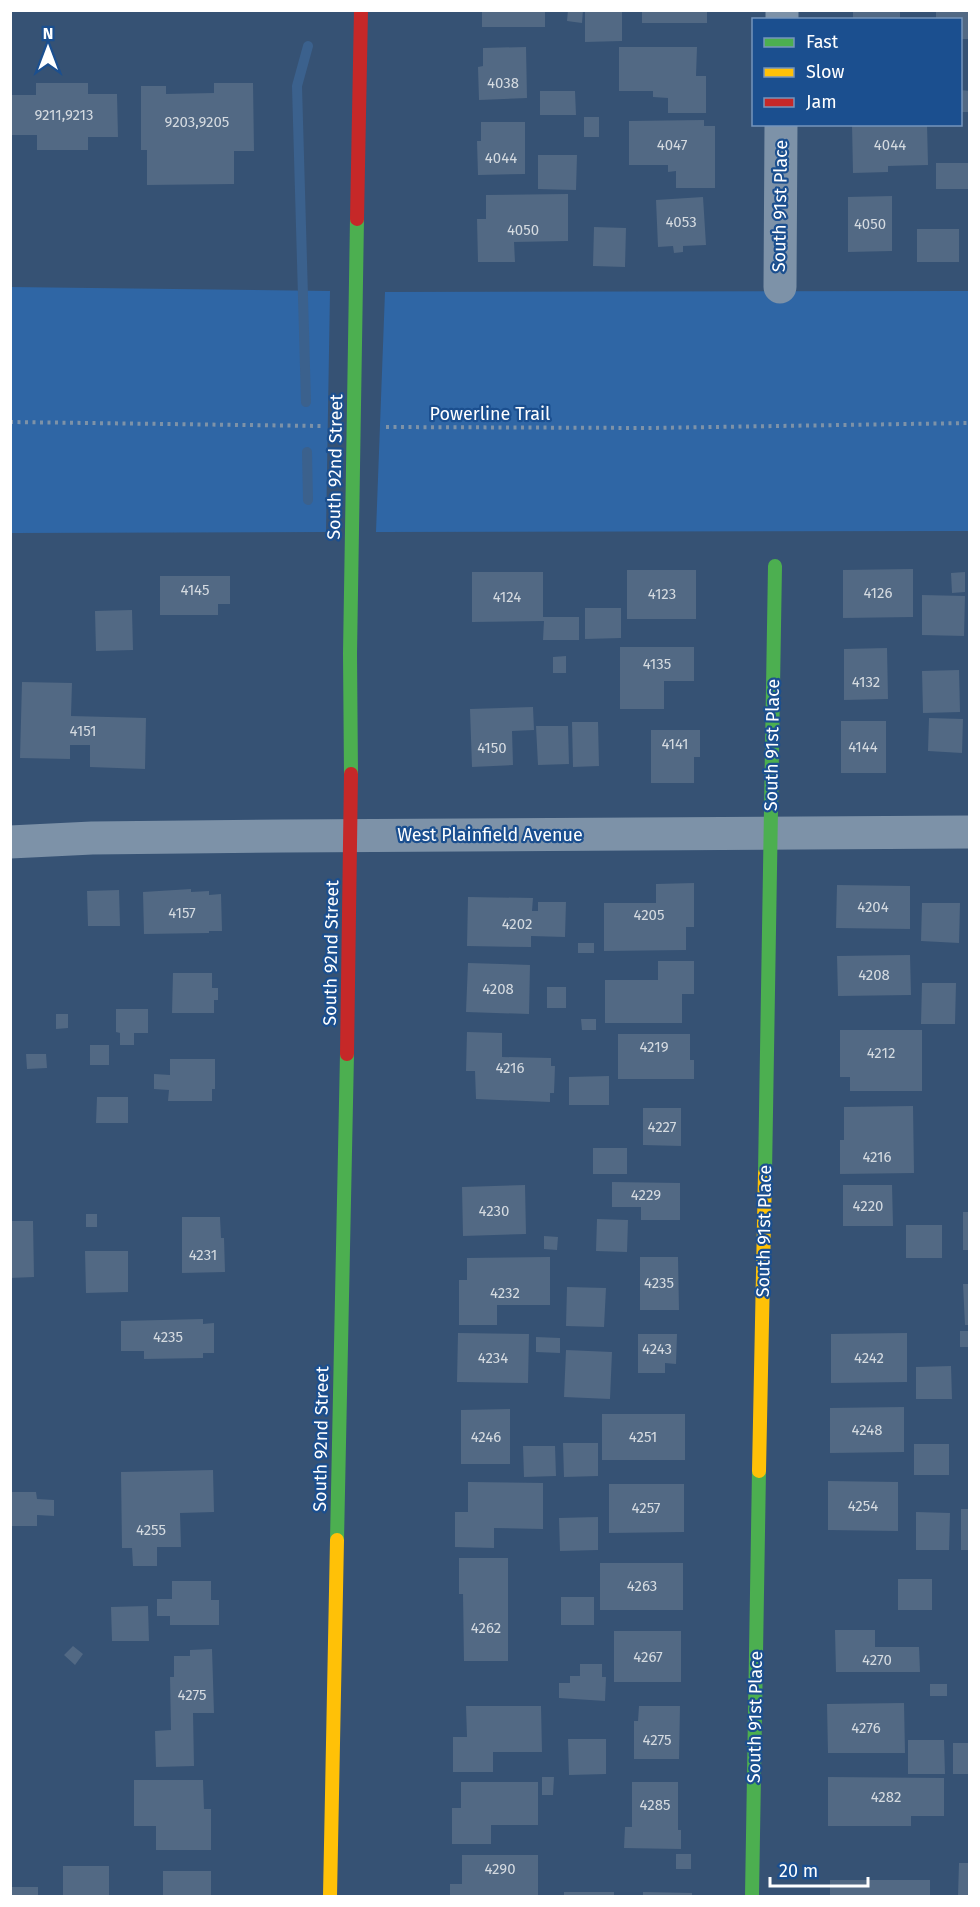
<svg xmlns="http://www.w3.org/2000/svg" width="980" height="1907" viewBox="0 0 980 1907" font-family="'Fira Sans',sans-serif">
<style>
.green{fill:#2f66a5}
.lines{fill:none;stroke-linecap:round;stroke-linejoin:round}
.stream{stroke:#3b618d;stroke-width:10}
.building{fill:#526984}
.path{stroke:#7d92a8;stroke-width:4;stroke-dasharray:3 4.5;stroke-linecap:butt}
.street{stroke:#7d92a8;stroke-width:33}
.fast{stroke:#4caf50;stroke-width:14}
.slow{stroke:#ffc107;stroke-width:14}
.jam{stroke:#c62828;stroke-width:14}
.labels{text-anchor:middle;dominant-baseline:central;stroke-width:4.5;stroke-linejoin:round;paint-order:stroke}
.number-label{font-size:15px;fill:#d4dae0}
.street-label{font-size:18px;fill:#fff;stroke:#1b4f8f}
</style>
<rect width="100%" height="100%" fill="#365274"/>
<path class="green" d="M11,287L330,291L326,532L11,533Z
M969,291V531L376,532L385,292Z"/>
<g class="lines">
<path class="stream" d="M306,402L297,86L308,46
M307,452L308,500"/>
</g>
<path class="building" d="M482,10H545V27H482Z
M568,10H583L582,23L567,21Z
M585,10H622V41L585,42Z
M642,10H707V23H642Z
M853,10H900V20H853Z
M936,10H970V39H960V20H936Z
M526,47L527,98L479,100L478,67L483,66V48Z
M619,47H697L696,76H706V113H668V98L653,97V91H619Z
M36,83H88V94H117L118,137H88V150H37V135H10V95H36Z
M214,83H253L254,151H234V184L147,185V150H141V86H166V94L214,93Z
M960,90L970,91V112H960Z
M540,91H575L576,115H540Z
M584,117H599V137H584Z
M704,120V126H715V188H676V171L668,172V165H629V121Z
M481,122H525V174L478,175L477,141H481Z
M852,124H927L928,165L888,166V172L853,173Z
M538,155H577L576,190L538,189Z
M936,163H970V189H936Z
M568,194V241L514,242L515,262H478L477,219H486V195Z
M892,196V251L848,252V197Z
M703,197L706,245L683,246V252L674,253L673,246L658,247L656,200Z
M594,227L626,228L625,267L593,266Z
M917,229H959V262H917Z
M913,569V617L843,618V570Z
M627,570H696V619H627Z
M472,572H543V617H579V640H543L544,621L472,622Z
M965,572V592L952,593L951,573Z
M160,576H230V604H218V615H160Z
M922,595L965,596L964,636L922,635Z
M585,608H621V638L585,639Z
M132,610L133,650L96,651L95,611Z
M620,647H694V681H664V709H620Z
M887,648L888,699L844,700V649Z
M566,656V673H553V657Z
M959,670L960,712L923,713L922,671Z
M22,682L72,683L71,716L146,718L145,769L90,767V745H70V759L20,758Z
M533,707L534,730L512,731L513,765L472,767L470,709Z
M929,718L963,719L962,753L928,751Z
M841,721H886V773H841Z
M572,722H598L599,766L573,767Z
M536,726H568L569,764L538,765Z
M651,730H700V757H694V783H651Z
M694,883V927H686V950L604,951V903H656V884Z
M837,885L910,886V929L836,928Z
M191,889V892L209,891V895L221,894L222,931H209V933L144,934L143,892Z
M119,890L120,926H88L87,891Z
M468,897L533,898L532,911H538V902H566L565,937L531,936V947L467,946Z
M922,903H960L959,943L921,941Z
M578,943H594V953H578Z
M910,955L911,995L838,996L837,956Z
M658,961H694V994H682V1023H605V980H658Z
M468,963L530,965L529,1014L466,1012Z
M173,973H212V988H218V1000H214V1013H172Z
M922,983H956L955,1024H921Z
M547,987H566V1008H547Z
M116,1009H148V1033H134V1045H120V1033L116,1032Z
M56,1014H68V1028L56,1029Z
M581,1019H596V1030H582Z
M840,1030H922V1091H850V1077H840Z
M467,1032L502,1033V1057L551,1058V1066H555L554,1093H550V1102L476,1099L475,1071H466Z
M618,1034H690V1060H694V1079H618Z
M90,1045H109V1065H90Z
M26,1054H46L47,1068L27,1069Z
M170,1059H215V1089H212V1101H168L169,1090L154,1089V1074L170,1075Z
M609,1076V1105H569V1077Z
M97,1097H128V1123H96Z
M913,1106L914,1173L840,1174V1140H844V1107Z
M643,1108H681V1146L643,1145Z
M593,1148H627V1174H593Z
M612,1182L680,1183V1220H641V1207H612Z
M525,1185L526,1234L463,1236L462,1187Z
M843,1185H892L893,1226H843Z
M963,1212H970V1250H963Z
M86,1214H97V1227H86Z
M182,1217H220L221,1238H224L225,1272L182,1273Z
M597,1219L628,1220L627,1252L596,1251Z
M10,1221H33L34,1277L10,1278Z
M906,1225H942V1258H906Z
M544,1236L558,1237L557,1250L544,1249Z
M85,1251H128V1292L86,1293Z
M550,1257V1305H497V1325H459V1280H467V1258Z
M640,1257H678L679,1310H640Z
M963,1284H970V1325H965Z
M567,1287L606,1288L604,1327L566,1326Z
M203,1319V1324L214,1323V1353H203V1358L144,1359V1351H121V1321Z
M960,1331H970V1347H960Z
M458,1333L529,1334L528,1383L457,1382Z
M907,1333V1382L831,1383V1334Z
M638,1334H677L676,1364L665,1363V1373H638Z
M536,1337L560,1338V1353L536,1352Z
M566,1350L612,1352L610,1399L564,1397Z
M951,1366L952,1399H916V1367Z
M904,1407V1452L830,1453V1408Z
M510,1409V1464H461V1410Z
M602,1414H685V1460H602Z
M563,1443H598V1476L564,1477Z
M914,1444H949V1475H914Z
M523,1446H555L556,1476L524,1477Z
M213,1470L214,1512L180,1513L181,1547H157V1566H133L132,1548H122L121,1472Z
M828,1481L898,1482V1531L828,1530Z
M468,1482L543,1483V1529L494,1528V1548L455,1547V1512H468Z
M609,1484H684V1532L609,1533Z
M10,1492H36L37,1499L54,1500V1516L37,1515V1526H10Z
M961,1509H970V1550H961Z
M916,1512L950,1513L949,1550H916Z
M598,1517V1550L560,1551L559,1518Z
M459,1558H508V1661H464L463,1594H459Z
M600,1563H683V1610H600Z
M898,1579H932V1610H898Z
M172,1581H211V1600H219V1625H170V1616H157V1599H172Z
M561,1597H594V1625H561Z
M148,1606L149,1641H112L111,1607Z
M835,1630H875V1647H919L920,1672H836Z
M614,1631H681V1682H614Z
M73,1646L83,1654L75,1665L64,1655Z
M212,1649L214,1713H193L194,1766L156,1767L155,1731L171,1730L170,1677H174V1656H190V1650Z
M580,1664H602V1677H606L605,1701L559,1698V1683H570V1676H580Z
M930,1684H947V1696H930Z
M904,1703L905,1753H828L827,1704Z
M466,1706H541L542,1752H493V1772H453V1737H467Z
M639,1706H680L679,1759H634V1721H638Z
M568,1739H606V1774L569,1775Z
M908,1740H944L945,1774H908Z
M953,1743H970V1774H953Z
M542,1777H554L553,1795H542Z
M828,1777L944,1778V1816H911V1826H828Z
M134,1780H203L204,1809H211V1850H156V1826H134Z
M461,1782H538V1825H491V1844H452V1808H461Z
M632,1782H678V1830H681V1849L624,1848L625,1827H632Z
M676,1854H691V1869H676Z
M462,1855H538V1896H450V1884H462Z
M959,1863H970V1896H958Z
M63,1866H109V1896H63Z
M163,1871H211V1896H163Z
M830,1880H930V1896H830Z
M10,1887H38V1896H10Z
M564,1892H614V1896H564Z
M643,1892L692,1893V1896H643Z"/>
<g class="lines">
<path class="path" d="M10,422L322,426
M386,427L648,428L970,423"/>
<path class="street" d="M782,20V10
M780,287L781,124
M10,842L92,838L283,836L970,832"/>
<path class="fast" d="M351,774L350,654L357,219
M765,1173L775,566
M337,1540L347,1054
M752,1896L759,1471"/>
<path class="slow" d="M759,1471L765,1173
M330,1896L337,1540"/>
<path class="jam" d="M357,219L361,10
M347,1054L351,774"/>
</g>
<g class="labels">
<g class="number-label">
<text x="503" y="83">4038</text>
<text x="64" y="115">9211,9213</text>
<text x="197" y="122">9203,9205</text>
<text x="672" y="145">4047</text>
<text x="890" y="145">4044</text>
<text x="501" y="158">4044</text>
<text x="681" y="222">4053</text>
<text x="870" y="224">4050</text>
<text x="523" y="230">4050</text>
<text x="195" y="590">4145</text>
<text x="878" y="593">4126</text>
<text x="662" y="594">4123</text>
<text x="507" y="597">4124</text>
<text x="657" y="664">4135</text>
<text x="866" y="682">4132</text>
<text x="83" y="731">4151</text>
<text x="675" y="744">4141</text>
<text x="863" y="747">4144</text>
<text x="492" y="748">4150</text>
<text x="873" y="907">4204</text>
<text x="182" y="913">4157</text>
<text x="649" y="915">4205</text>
<text x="517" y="924">4202</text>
<text x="874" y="975">4208</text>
<text x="498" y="989">4208</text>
<text x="654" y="1047">4219</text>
<text x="881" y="1053">4212</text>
<text x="510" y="1068">4216</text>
<text x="662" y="1127">4227</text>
<text x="877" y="1157">4216</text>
<text x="646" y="1195">4229</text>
<text x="868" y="1206">4220</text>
<text x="494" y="1211">4230</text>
<text x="203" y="1255">4231</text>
<text x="659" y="1283">4235</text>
<text x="505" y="1293">4232</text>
<text x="168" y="1337">4235</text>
<text x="657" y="1349">4243</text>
<text x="493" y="1358">4234</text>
<text x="869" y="1358">4242</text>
<text x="867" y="1430">4248</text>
<text x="486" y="1437">4246</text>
<text x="643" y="1437">4251</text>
<text x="863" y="1506">4254</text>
<text x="646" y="1508">4257</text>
<text x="151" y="1530">4255</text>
<text x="642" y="1586">4263</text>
<text x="486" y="1628">4262</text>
<text x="648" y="1657">4267</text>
<text x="877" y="1660">4270</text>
<text x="192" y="1695">4275</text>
<text x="866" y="1728">4276</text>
<text x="657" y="1740">4275</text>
<text x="886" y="1797">4282</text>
<text x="655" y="1805">4285</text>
<text x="500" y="1869">4290</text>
</g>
<g class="street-label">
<text transform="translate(780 206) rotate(-89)">South 91st Place</text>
<text x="490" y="414">Powerline Trail</text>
<text transform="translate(335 467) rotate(-89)">South 92nd Street</text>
<text transform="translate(772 745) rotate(-89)">South 91st Place</text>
<text x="490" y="835">West Plainfield Avenue</text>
<text transform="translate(331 953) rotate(-89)">South 92nd Street</text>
<text transform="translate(764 1231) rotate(-89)">South 91st Place</text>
<text transform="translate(321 1439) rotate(-89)">South 92nd Street</text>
<text transform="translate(755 1717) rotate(-89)">South 91st Place</text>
</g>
</g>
<rect width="980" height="1907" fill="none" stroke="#ffffff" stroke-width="24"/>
<rect x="752" y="18" width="210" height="108" fill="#1b4f8f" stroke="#7695bc" stroke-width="1.5"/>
<rect x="764" y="38" width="30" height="9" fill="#4caf50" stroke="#7695bc" stroke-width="1.5"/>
<text x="806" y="48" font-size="18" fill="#ffffff">Fast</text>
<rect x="764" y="68" width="30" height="9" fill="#ffc107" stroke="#7695bc" stroke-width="1.5"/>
<text x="806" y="78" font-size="18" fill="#ffffff">Slow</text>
<rect x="764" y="98" width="30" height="9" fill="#c62828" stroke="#7695bc" stroke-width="1.5"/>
<text x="806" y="108" font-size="18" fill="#ffffff">Jam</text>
<g transform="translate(48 48)" stroke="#1b4f8f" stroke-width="4.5" paint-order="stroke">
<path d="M0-4.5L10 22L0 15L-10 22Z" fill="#ffffff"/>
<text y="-9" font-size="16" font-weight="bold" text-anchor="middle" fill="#ffffff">N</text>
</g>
<path d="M770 1877v9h98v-9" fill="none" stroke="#ffffff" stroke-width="3"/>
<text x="779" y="1877" font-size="18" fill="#ffffff" stroke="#1b4f8f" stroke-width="4.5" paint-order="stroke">20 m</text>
</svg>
